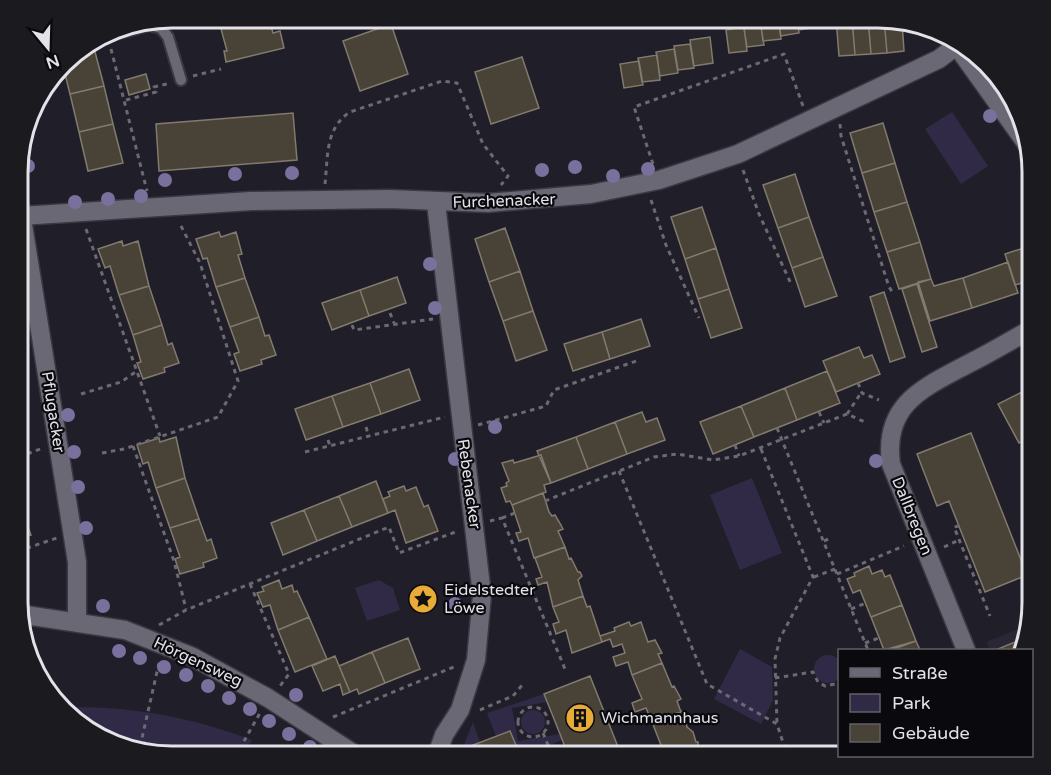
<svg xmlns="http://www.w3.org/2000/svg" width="1051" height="775" viewBox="0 0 1051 775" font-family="'Varela Round',sans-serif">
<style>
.built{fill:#2a2636}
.green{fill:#312a46}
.building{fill:#494237;stroke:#827a6f;stroke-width:1.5}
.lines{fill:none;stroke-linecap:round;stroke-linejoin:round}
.service-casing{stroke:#3a3841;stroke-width:14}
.minor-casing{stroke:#3a3841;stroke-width:21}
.path{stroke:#6b6972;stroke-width:3;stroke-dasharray:4.5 4.5;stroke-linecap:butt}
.service{stroke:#6a6874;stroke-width:10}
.minor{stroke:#6a6874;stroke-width:18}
.tree{fill:#7a709d}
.labels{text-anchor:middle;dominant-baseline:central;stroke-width:4.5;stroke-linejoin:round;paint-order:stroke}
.street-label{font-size:16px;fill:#e3e2e9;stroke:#0a090d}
.poi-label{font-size:16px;fill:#e3e2e9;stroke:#0a090d;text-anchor:start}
.rim{fill:none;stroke:#e3e2e9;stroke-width:3}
</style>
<rect width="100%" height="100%" fill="#201e28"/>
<path class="built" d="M1030,624L1024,650H990L986,642Z"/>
<path class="green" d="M952,112L988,166L961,184L925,129Z
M752,478L782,553L740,570L710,495Z
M379,580L393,588L400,610L367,621L355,588Z
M740,649L772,667L773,700L761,724L714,699Z
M814 669a14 14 0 1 1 28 0a14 14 0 1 1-28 0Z
M544,694L547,702L512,708L518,741L560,734L562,740L521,757L510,731L496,736L487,713Z
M74,707C137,707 193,718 252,740L242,757H162L113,745L73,720Z
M521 722a12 12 0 1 1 24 0a12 12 0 1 1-24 0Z
M473,722L480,742L468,747L472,757H459Z"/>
<path class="building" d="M222,18H269L273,33L280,31L284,48L226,62L224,51H227L220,25L224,24Z
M760,18H778L781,39L763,41Z
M778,18H797L799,33L781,36Z
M797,18H816L817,27L799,30Z
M836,18H852L855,55L839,56Z
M852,18H868L871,54L855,55Z
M868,18H884L887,53L871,54Z
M884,18L902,21L904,51L887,53Z
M760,21L764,45L747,47L743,23Z
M391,24L408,74L360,91L343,41Z
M744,27L747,51L729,53L726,30Z
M710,37L713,63L694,66L690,40Z
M690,44L694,68L678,70L674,46Z
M94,48L104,86L70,94L63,66L78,52Z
M674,49L678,73L660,76L656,52Z
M657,55L660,80L642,82L638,58Z
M522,57L539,108L491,124L475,72Z
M639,61L643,85L624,88L620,64Z
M146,74L150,89L129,95L125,80Z
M104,86L113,124L79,132L70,94Z
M293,113L297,160L159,171L156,124Z
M883,123L895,163L862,173L850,133Z
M113,124L123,163L88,171L79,132Z
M895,163L907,202L874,212L862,173Z
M795,174L809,217L778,228L763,185Z
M907,202L920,242L887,252L874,212Z
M702,207L716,248L685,259L671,217Z
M809,217L823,257L792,268L778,228Z
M505,228L520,271L489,282L475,239Z
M219,232L221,237L236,232L242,254L238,255L245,278L216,287L207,258L203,259L196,239Z
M122,241L123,246L138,241L149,286L119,295L110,266L105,268L98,249Z
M920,242L931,279L899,289L887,252Z
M1033,245V280L1015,285L1005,254Z
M716,248L729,289L698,299L685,259Z
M823,257L837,296L805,307L792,268Z
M1008,262L1018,293L972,308L963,278Z
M520,271L533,311L503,321L489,282Z
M397,277L406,303L369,316L360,290Z
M245,278L259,317L230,327L216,287Z
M963,278L972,308L930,321L918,282L931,279L934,286Z
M917,284L937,347L922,352L902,289Z
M149,286L162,325L133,335L119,295Z
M729,289L742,328L711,338L698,299Z
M360,290L369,316L332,330L322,303Z
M884,292L905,357L890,362L870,297Z
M533,311L547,350L516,361L503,321Z
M259,317L265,336L269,335L276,355L261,360L262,364L240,371L234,354L239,352L230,327Z
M641,319L650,346L610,359L602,332Z
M162,325L168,345L172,343L179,363L164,368L165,372L143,379L137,363L141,362L133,335Z
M602,332L610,359L573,371L564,344Z
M859,347L864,358L872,355L880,374L836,392L823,361Z
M409,369L420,400L381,414L370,383Z
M827,371L840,403L797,420L785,388Z
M370,383L381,414L343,427L332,396Z
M785,388L797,420L754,437L741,406Z
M1022,392L1033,413V436L1019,443L998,404Z
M332,396L343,427L306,440L295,409Z
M741,406L754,437L713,454L700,422Z
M642,412L646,422L657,418L665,440L627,454L615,422Z
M615,422L627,454L588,469L576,437Z
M971,433L1027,575L985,592L949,501L937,506L917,454Z
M176,437L185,478L156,488L148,462L143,464L137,445L159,438L160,442Z
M576,437L588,469L551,483L537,451Z
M541,455L551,483L544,485L546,492L512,505L510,501L506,502L501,488L507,486L506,483L509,481L502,463L513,460L514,463Z
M185,478L199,519L170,528L156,488Z
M376,481L388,513L352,527L339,496Z
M404,486L406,491L416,487L424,507L428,505L438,531L406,543L395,510L388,513L383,499L390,496L388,492Z
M543,493L549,512L552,516L555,515L561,525L563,529L558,531L565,547L534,558L528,538L519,541L516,533L521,532L512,505Z
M339,496L352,527L317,541L304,510Z
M19,504L31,535L19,539Z
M1033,504V519L1027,506Z
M304,510L317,541L283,555L271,523Z
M199,519L207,541L211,539L217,558L203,563L204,567L180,574L175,559L180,557L170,528Z
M565,547L569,559L571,558L578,572H580L582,576L578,580L583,596L553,607L547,582L538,585L536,579L542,577L535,558Z
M869,566L872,574L882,570L885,577L890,575L902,605L871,617L860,590L853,593L847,579L855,576L854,573Z
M279,580L282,589L292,585L294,592L297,591L309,617L278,630L270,605L263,607L257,593L264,591L262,587Z
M583,596L587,607L590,606L602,642L572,653L566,630L556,634L553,624L559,622L553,607Z
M902,605L916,641L884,650L871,617Z
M309,617L327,659L295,672L278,630Z
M629,622L631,626L641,622L648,642L655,640L662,653L658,654L662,663L632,675L628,662L616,666L613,657L625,653L622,644L613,647L610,639L602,642L600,636L615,631L614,628Z
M1027,637L1024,650H999L998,649Z
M408,638L420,669L385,683L372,652Z
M916,641L920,650H891Z
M372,652L385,683L359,694L357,689L350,692L339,666Z
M335,656L350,692L343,695L340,684L323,691L312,666Z
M662,663L672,687L674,686L679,695L681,699L677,701L681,712L652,722L646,708L635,712L632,703L642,699L632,675Z
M590,676L622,757H569L560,734L544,694Z
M683,711L687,727L693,732L696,742H698V753L687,757H666L665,754L653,757L650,749L661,745L652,722Z
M510,731L521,757H472L468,747Z"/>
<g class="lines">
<g class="service-casing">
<path id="service" d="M105,37L149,25L161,28L168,37L181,80"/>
</g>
<g class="minor-casing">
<path id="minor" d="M951,38L1026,143
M436,203L482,595L476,660L460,710L444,735L436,757
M20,206L77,562V621
M21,216L251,201L390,199L488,203L591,194L659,180L738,154L939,59L956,46
M19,614L125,630L191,656L268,698L359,757
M966,650L891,464C883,404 923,388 968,364C990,353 1012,340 1033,328"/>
</g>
<path class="path" d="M111,49L147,191
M193,76L221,69
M126,100L156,92L154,87L167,84
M840,124L841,136L889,287L893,293
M653,164L634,107L784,54L803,106
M743,170L759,214L792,286
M325,184C328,157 325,128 350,112L442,81L457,83L483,144L508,176L501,185
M651,200L666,245L699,318
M86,229L160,436
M390,313L394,323
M352,325L354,330L433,319
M858,383L862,393L879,400
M81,394L121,382L137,371
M819,412L824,423
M847,414L861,393
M478,425L546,406L554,390L639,360
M366,427L369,437
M777,428L868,650
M328,440L330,446
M735,445L739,456
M133,446L174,561L186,609
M761,449L813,577L780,638L775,659L777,724
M305,452L445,417
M102,453L124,449L218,417L238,381L200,263L180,224
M19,457L43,448
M619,471L707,684L777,724L786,752L790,757
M545,501L654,457L677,454L713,460L739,456L847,414L867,423
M502,518L515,513
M490,521L502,518L565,669
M959,526L954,527L990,616
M824,541L831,538
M944,547L959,540
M18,551L57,538
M837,574L904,546
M814,577L835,569
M250,584L289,674L280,686
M851,609L866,603
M159,625L186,610L389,527L399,553L458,531
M865,643L879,638
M775,678L813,672L818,682L825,686L840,683
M518 722a15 15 0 1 1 30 0a15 15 0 1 1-30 0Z
M480,710L513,696L523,684
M333,717L456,666
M543,733L553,757
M149,754L142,738L159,663
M235,757L260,713
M546,757L552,754
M827,757L840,752"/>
<use href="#service" class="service"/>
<use href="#minor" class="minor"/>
</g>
<g class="tree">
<circle cx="990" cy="116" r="7"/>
<circle cx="28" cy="166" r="7"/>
<circle cx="575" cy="167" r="7"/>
<circle cx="648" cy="169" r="7"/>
<circle cx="542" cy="170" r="7"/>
<circle cx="292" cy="173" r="7"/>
<circle cx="235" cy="174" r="7"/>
<circle cx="613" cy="176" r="7"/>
<circle cx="165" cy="180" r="7"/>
<circle cx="141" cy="196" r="7"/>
<circle cx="108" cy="199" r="7"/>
<circle cx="75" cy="202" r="7"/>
<circle cx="430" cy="264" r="7"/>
<circle cx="435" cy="308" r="7"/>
<circle cx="68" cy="415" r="7"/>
<circle cx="495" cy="427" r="7"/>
<circle cx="74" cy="452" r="7"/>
<circle cx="455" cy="459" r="7"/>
<circle cx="876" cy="461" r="7"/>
<circle cx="78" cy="487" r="7"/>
<circle cx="86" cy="528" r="7"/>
<circle cx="455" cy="604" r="7"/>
<circle cx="103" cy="606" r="7"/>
<circle cx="119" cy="651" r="7"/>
<circle cx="140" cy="658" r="7"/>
<circle cx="164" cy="667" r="7"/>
<circle cx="186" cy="675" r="7"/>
<circle cx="208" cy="686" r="7"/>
<circle cx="296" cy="695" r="7"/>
<circle cx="229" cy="698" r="7"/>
<circle cx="250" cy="709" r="7"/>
<circle cx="269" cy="721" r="7"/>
<circle cx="289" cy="734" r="7"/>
<circle cx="310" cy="747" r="7"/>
</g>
<defs>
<g id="sight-disc" transform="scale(1.5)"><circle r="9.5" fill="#e8ab37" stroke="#0a090d"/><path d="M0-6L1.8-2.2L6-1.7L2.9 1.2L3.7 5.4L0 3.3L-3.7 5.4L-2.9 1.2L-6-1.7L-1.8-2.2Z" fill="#111"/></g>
<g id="building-disc" transform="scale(1.5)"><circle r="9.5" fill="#e8ab37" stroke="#0a090d"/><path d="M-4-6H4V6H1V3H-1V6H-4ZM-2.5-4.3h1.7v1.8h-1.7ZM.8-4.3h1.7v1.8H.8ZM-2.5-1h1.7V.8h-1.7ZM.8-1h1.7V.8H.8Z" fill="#111"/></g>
</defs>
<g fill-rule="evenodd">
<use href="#sight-disc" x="423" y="599"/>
<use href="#building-disc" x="580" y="718"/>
</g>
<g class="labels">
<g class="street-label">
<text transform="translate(504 201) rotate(-2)">Furchenacker</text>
<text transform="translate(53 412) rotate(81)">Pflugacker</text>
<text transform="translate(469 484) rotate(82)">Rebenacker</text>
<text transform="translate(912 516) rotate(68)">Dallbregen</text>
<text transform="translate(198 662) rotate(25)">Hörgensweg</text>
</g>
<g class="poi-label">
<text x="444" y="590">Eidelstedter<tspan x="444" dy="18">Löwe</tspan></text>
<text x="601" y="718">Wichmannhaus</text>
</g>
</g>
<path d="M0 0H1051V775H0ZM172 28H878A144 144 0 0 1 1022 172V602A144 144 0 0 1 878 746H172A144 144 0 0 1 28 602V172A144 144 0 0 1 172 28Z" fill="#1b1a1f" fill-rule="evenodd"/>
<path class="rim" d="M172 28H878A144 144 0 0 1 1022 172V602A144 144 0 0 1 878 746H172A144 144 0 0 1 28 602V172A144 144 0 0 1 172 28Z"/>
<rect x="838" y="649" width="195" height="108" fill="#0a090d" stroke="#616065" stroke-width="1.5"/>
<rect x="850" y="668" width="30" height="9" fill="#6a6874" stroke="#616065" stroke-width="1.5"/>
<text x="892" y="679" font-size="18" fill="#e3e2e9">Straße</text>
<rect x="850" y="694" width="30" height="18" fill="#312a46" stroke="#616065" stroke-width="1.5"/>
<text x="892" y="709" font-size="18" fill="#e3e2e9">Park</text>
<rect x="850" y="724" width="30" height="18" fill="#494237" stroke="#616065" stroke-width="1.5"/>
<text x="892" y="739" font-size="18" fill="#e3e2e9">Gebäude</text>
<g transform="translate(48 48) rotate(161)" stroke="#0a090d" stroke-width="4.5" paint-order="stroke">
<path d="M0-4.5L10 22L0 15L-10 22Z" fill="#e3e2e9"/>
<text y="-9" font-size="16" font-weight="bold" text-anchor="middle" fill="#e3e2e9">N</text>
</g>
</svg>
